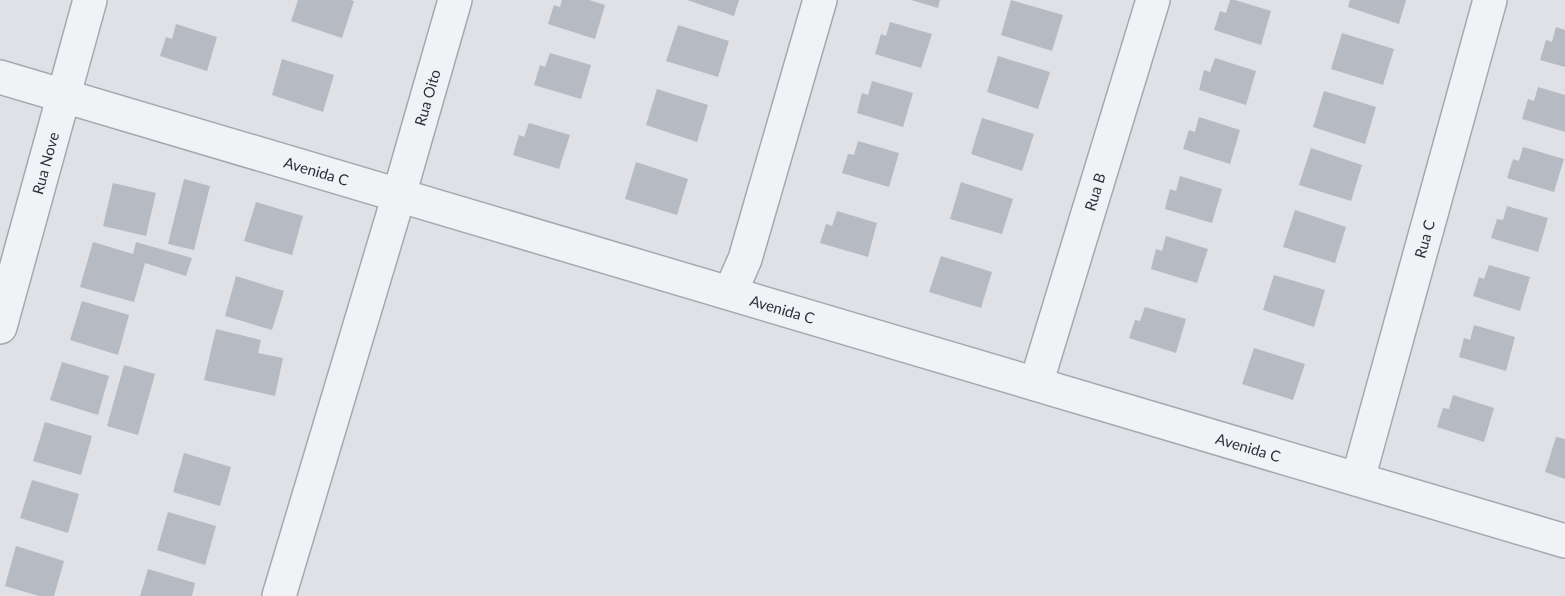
<svg xmlns="http://www.w3.org/2000/svg" width="1565" height="596" viewBox="0 0 1565 596" font-family="Lato,sans-serif">
<style>
.building{fill:#b6bac2}
.lines{fill:none;stroke-linecap:round;stroke-linejoin:round}
.street-casing{stroke:#a5a8af;stroke-width:36}
.street{stroke:#f1f2f5;stroke-width:33}
.labels{text-anchor:middle;dominant-baseline:central;stroke-width:6;stroke-linejoin:round;paint-order:stroke}
.street-label{font-size:15px;fill:#2a2f3b;stroke:#eef0f4}
</style>
<rect width="100%" height="100%" fill="#dfe1e6"/>
<path class="building" d="M298,0H350L354,1L342,38L291,21Z
M562,0H589L605,5L595,39L548,24L554,5L560,7Z
M687,0H739L734,16Z
M911,0H940L938,8Z
M1011,0L1063,15L1052,51L1001,35Z
M1230,0H1235L1271,11L1261,45L1214,30L1220,11L1226,13Z
M1350,0H1406L1399,24L1348,7Z
M890,22L932,34L921,68L875,54L881,34L886,36Z
M176,24L217,37L207,71L160,56L166,37L172,39Z
M678,25L729,41L718,77L666,61Z
M1556,27L1565,30V67L1540,60L1546,40L1552,42Z
M1342,33L1394,49L1383,85L1331,69Z
M550,53L591,65L581,99L534,85L540,65L545,67Z
M998,56L1050,72L1038,109L987,92Z
M1215,58L1256,71L1246,105L1199,90L1204,70L1210,72Z
M282,59L334,75L323,112L272,95Z
M872,81L913,93L903,127L857,113L862,93L868,95Z
M1538,87L1565,95V132L1522,119L1528,99L1534,101Z
M657,89L708,105L697,142L646,125Z
M1324,91L1376,107L1365,144L1313,127Z
M1199,117L1240,130L1230,164L1183,149L1189,130L1195,132Z
M982,118L1034,134L1022,171L971,154Z
M529,123L570,135L559,169L513,155L519,135L524,137Z
M858,141L899,153L889,187L842,173L848,154L854,155Z
M1523,147L1564,159L1554,192L1507,178L1513,159L1519,161Z
M1311,148L1362,165L1351,201L1299,185Z
M636,162L688,179L677,215L625,199Z
M1180,176L1222,189L1212,223L1165,209L1170,189L1176,191Z
M184,179L210,186L194,250L168,244Z
M961,182L1013,199L1002,234L950,219Z
M113,183L156,193L146,236L103,226Z
M256,202L303,216L292,255L244,241Z
M1507,206L1548,218L1538,252L1491,238L1497,219L1503,220Z
M1295,210L1346,227L1335,263L1283,247Z
M837,211L877,223L868,257L820,243L826,224L832,226Z
M1166,236L1208,249L1197,283L1151,269L1156,249L1162,251Z
M93,242L133,254L136,242L192,258L186,276L145,263L134,302L80,287Z
M941,256L992,272L981,308L929,292Z
M1489,265L1530,277L1520,311L1473,296L1479,277L1484,279Z
M1274,275L1325,290L1314,327L1263,310Z
M236,276L284,291L272,330L225,316Z
M82,301L129,315L118,355L70,340Z
M1145,307L1186,319L1176,353L1129,338L1135,320L1140,321Z
M1474,325L1515,337L1506,371L1459,357L1464,338L1470,340Z
M216,329L261,340L258,353L283,358L275,396L204,380Z
M1254,348L1305,364L1293,400L1242,384Z
M62,362L109,376L98,415L50,400Z
M124,365L155,374L138,435L107,426Z
M1453,395L1494,408L1484,442L1437,427L1443,408L1449,409Z
M45,422L92,436L81,475L33,461Z
M1556,437L1565,439V479L1545,472Z
M184,453L231,467L220,506L173,492Z
M32,480L79,494L68,533L20,518Z
M168,512L216,526L205,565L157,550Z
M16,546L64,561L54,596H39L5,586Z
M148,569L195,583L192,596H140Z"/>
<g class="lines">
<g class="street-casing">
<g id="street">
<path id="s1" d="M0,77L1565,541"/>
<path d="M730,293L745,259L820,0"/>
<path id="s2" d="M0,327L90,0"/>
<path id="s3" d="M1036,384L1153,0"/>
<path id="s4" d="M1358,479L1490,0"/>
<path id="s5" d="M279,596L399,195L455,0"/>
</g>
</g>
<use href="#street" class="street"/>
</g>
<g class="labels">
<g class="street-label">
<text stroke="none"><textPath href="#s5" startOffset="520">Rua Oito</textPath></text>
<text stroke="none"><textPath href="#s2" startOffset="170">Rua Nove</textPath></text>
<text stroke="none"><textPath href="#s1" startOffset="330">Avenida C</textPath></text>
<text stroke="none"><textPath href="#s3" startOffset="201">Rua B</textPath></text>
<text stroke="none"><textPath href="#s4" startOffset="249">Rua C</textPath></text>
<text stroke="none"><textPath href="#s1" startOffset="816">Avenida C</textPath></text>
<text stroke="none"><textPath href="#s1" startOffset="1302">Avenida C</textPath></text>
</g>
</g>
</svg>
